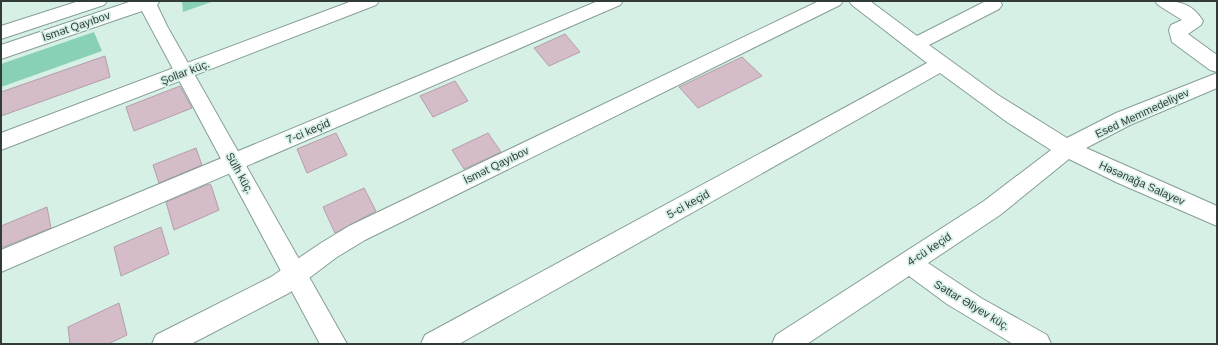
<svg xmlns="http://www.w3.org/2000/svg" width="1218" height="345" viewBox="0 0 1218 345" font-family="Helvetica,sans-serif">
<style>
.green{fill:#88d0b6}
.building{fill:#d4bdc9;stroke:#b59eaa}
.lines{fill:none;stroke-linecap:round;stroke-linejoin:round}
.street-casing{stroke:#869f95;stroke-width:2}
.secondary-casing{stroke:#869f95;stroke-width:2}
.street{fill:#fff;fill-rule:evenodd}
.secondary{fill:#fff;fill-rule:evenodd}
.labels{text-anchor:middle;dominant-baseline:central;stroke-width:3.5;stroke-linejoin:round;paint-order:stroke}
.street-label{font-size:11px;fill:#313c38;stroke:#d6f0e6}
</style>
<rect width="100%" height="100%" fill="#d6f0e6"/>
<path class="green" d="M182,1H214L183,12Z
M94,32L102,51L1,87V64Z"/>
<path class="building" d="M565,34L580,52L549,66L534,48Z
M105,56L110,77L1,116V92Z
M742,57L762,76L698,108L679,87Z
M455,81L468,101L433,117L420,96Z
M180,86L192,108L134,131L126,107Z
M336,133L347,155L307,173L297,149Z
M488,133L501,152L464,169L452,150Z
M196,148L202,165L159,183L153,165Z
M209,184L211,185L219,210L174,230L166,202Z
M364,188L376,211L335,233L323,207Z
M47,207L51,228L1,248V226Z
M161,227L169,254L121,276L114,247Z
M119,303L127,335L108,344H70L68,327Z"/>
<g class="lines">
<g class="street-casing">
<path id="street" d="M352,1H379L376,5L1,150V133Z
M598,1H623L620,5L1,272V250Z
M819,1H843L840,5L365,240L337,257L289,293L191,344H152L156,335L271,277L321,243L349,226Z
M849,1H870L917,36L986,1H1000L1002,5L999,9L929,45L998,95L1067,138L1116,113L1217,73V88L1130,125L1086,148L1217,206V226L1118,183L1069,159L1000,215L928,263L981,298L1047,335L1051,344H1013L947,304L909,276L807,344H772L776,335L984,201L1051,150L1007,122L940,73L459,344H421L425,335L927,63L852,5Z
M1155,1C1176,1 1191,1 1203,21L1201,25L1188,34L1217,55V72L1210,70L1172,42L1169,30L1171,25L1182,20L1158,5Z"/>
</g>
<g class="secondary-casing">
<path id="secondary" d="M79,1H107L104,5L1,39V26Z
M132,1H160L157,5L167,26L347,344H320L142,11L1,59V45Z"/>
</g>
<use href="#street" class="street"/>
<use href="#secondary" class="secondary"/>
</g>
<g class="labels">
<g class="street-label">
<text transform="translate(76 26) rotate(-19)">İsmət Qayıbov</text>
<text transform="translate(185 72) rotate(-21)">Şollar küç.</text>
<text transform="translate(1142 113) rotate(-25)">Esed Memmedeliyev</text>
<text transform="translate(308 131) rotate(-23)">7-ci keçid</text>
<text transform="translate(496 165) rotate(-26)">İsmət Qayıbov</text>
<text transform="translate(240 173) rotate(61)">Sülh küç.</text>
<text transform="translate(1142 183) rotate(24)">Həsənağa Salayev</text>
<text transform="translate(688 204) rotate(-29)">5-ci keçid</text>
<text transform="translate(929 249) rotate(-33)">4-cü keçid</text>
<text transform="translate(972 305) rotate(31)">Səttar Əliyev küç.</text>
</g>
</g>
<rect width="1218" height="345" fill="none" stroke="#313c38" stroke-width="4"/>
</svg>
